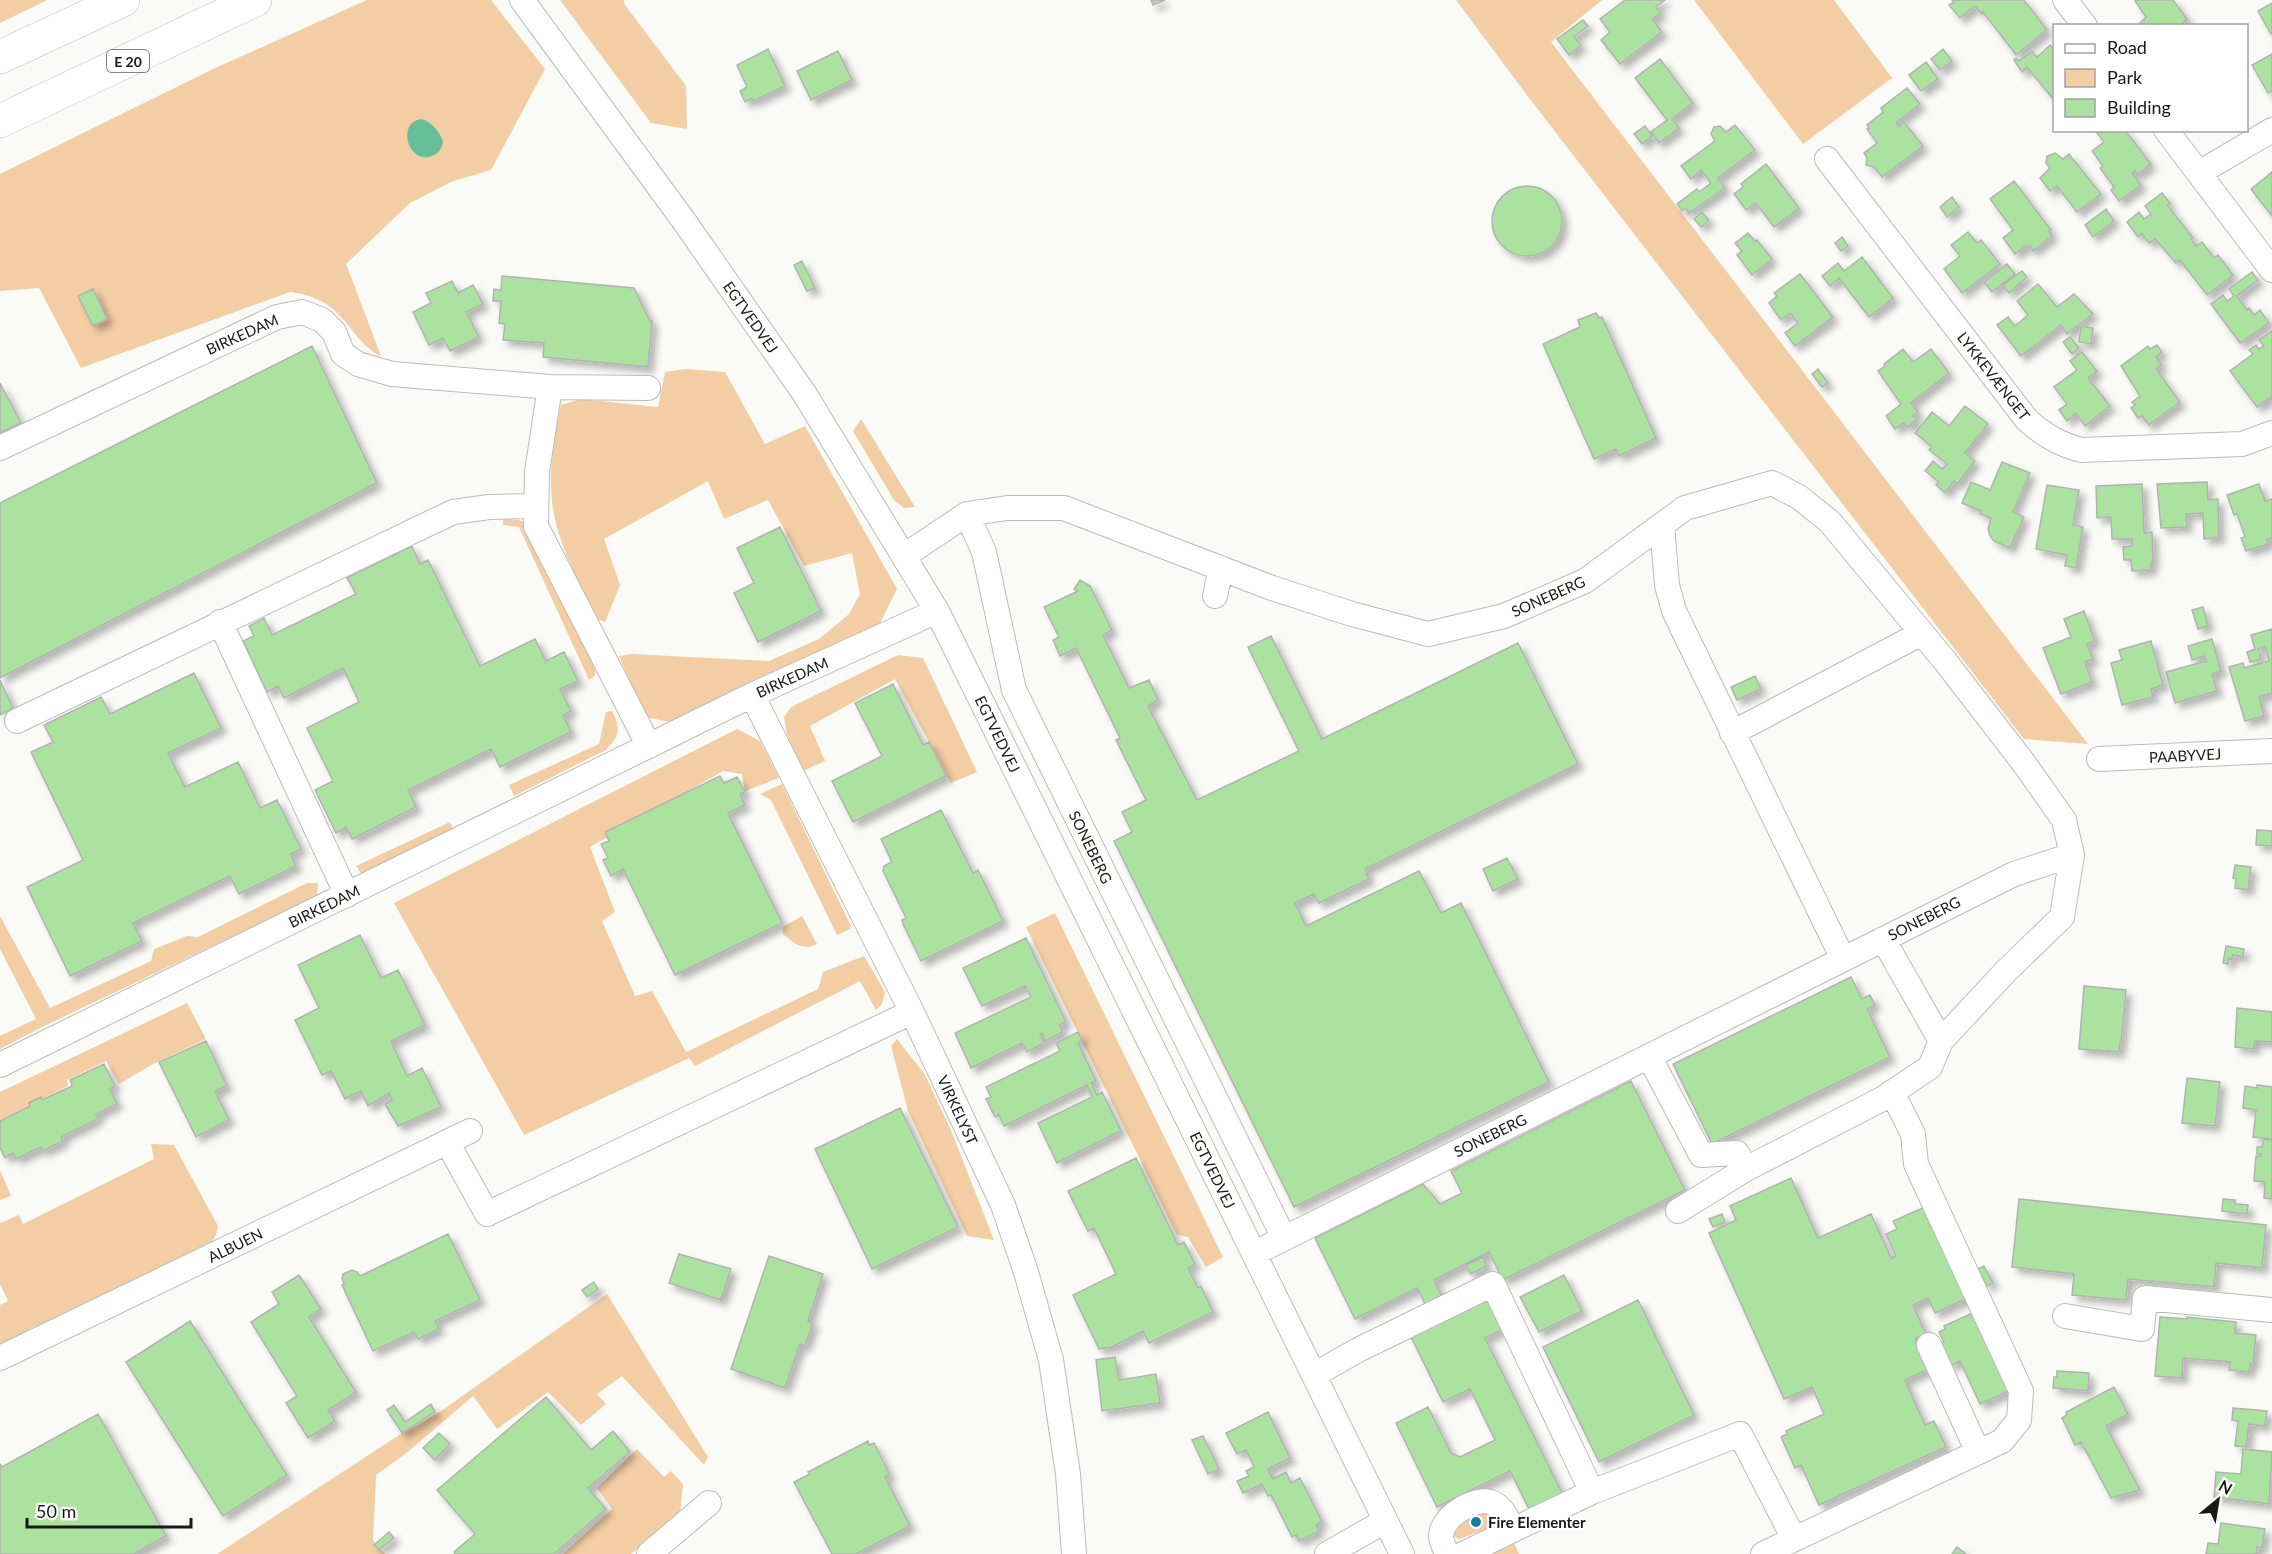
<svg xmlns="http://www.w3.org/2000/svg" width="2272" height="1554" viewBox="0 0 2272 1554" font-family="Lato,sans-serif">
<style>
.green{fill:#f3cda3}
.water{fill:#65be97}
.building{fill:#ace2a0;stroke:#b1b3b0;stroke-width:1.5;filter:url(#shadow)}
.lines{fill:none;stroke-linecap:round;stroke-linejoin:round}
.minor-casing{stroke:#bbbcb8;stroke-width:26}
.highway-casing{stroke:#bbbcb8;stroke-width:34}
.minor{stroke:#fff;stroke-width:24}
.highway{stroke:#fff;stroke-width:33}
.poi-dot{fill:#167aa5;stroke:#fff;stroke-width:2}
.labels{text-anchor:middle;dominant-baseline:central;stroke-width:4.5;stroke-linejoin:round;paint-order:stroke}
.shield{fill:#fff;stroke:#5e5e5d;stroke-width:1.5}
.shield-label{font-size:14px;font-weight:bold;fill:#191918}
.street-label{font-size:15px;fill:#191918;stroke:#fff}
.poi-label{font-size:15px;font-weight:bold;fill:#191918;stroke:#fff;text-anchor:start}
</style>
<defs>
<filter id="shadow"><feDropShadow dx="5.5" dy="5.5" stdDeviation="3" flood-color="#0004"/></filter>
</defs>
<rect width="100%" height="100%" fill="#fafbf7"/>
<path class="green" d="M0,0H47L0,23Z
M367,0H491L545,69L491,170L453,181L410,203L346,264L381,356C359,345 354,329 337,313C325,300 307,294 290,292L81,368L39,288L0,291V174L213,69Z
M560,0H624L625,5L686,86L687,129L651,123Z
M1456,0H1602L1551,42L2088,744L2024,739L1526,94Z
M1694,0H1834L1892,78L1803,144Z
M686,369L725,372L765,444L805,426L897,589L880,623L670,722L645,717L619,656L632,654L769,661L819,639L849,614L860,594L852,553L804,566L768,500L724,519L708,481L604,539L620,585L605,622L595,618C584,591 569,565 560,537C545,494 551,449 561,405L581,399L658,407L665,372Z
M861,419L915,507L904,508L894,500L853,431Z
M503,519L519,520L529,525L595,669V676L589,680L519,527L503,525Z
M898,655L923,658L977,772L951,783L895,679L810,726L825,761L803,771L787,734L784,717L791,707Z
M612,711C621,729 620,735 606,750L514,796L509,785L599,744L606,712Z
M737,729L760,741L779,778L745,791L742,774L723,771L590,847L615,912L602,921L635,996L652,991L686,1052L818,989L823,972L864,956L885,992L882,1004L876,1010L860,981L695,1066L689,1058L524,1135L394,903Z
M782,784L851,926L850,929L837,935L771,800L760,794Z
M450,822L454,831L361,873L356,866Z
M307,883H318L317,896L40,1028L0,1049V1036L36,1019L0,949V916L50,1008L151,961L154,949L187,936L198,937Z
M1055,913L1223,1257L1206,1267L1188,1237L1177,1235L1026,927Z
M802,916L817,944C802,951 795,944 783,934V927Z
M187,1003L206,1039L153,1064L119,1084L106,1061L67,1080L68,1086L0,1120V1092Z
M897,1039L924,1073L950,1128L994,1240L967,1236L908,1111L891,1046Z
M151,1144L174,1145L218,1226L216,1235L209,1246L39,1329L35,1326C21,1333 14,1342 0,1348V1305L8,1301L0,1284V1223L19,1215L23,1224L154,1159Z
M0,1170L11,1196L0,1200Z
M607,1294L708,1457L704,1465L622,1376L597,1394L606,1404L581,1425L548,1392L497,1429L473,1396L409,1451L376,1475L373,1540L385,1554H217L396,1437L441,1411Z
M637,1449L664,1477L671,1471L683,1484L680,1513L631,1554H563L612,1509L597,1488Z
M1481,1508L1492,1516V1527L1459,1539L1451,1535L1454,1520Z
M1514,1543L1519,1554H1487Z"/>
<path class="water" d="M421,119C432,122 438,130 443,141C442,148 439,153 432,156C408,165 396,123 421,119Z"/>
<path class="building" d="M1151,0H1165L1153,5Z
M1625,0H1665L1656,7L1661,13L1652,19L1662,32L1620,64L1601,40L1610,32L1600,19Z
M1952,0H2024L2047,30L2016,55L1983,12L1981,13L1975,6L1960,18L1949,5L1954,2Z
M2136,0H2173L2187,19L2180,26H2137L2146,17L2135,1Z
M2272,3V33L2271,34L2258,11Z
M1583,20L1588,26L1574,37L1581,45L1569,55L1557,39Z
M2050,45L2054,50V96L2052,98L2027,67L2022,72L2014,60L2016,58L2019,61L2032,51L2037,57Z
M768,49L785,86L753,101L752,98L745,102L740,91L747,87L737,65Z
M1943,49L1952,61L1940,70L1931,59Z
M838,51L852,80L811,100L797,71Z
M2272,54V91L2268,93L2252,65Z
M1660,59L1693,103L1672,119L1679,128L1659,143L1651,132L1667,120L1635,78Z
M1926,62L1938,79L1921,91L1909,75Z
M1907,88L1920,104L1896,123L1899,126L1904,122L1923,146L1882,177L1874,167L1866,165L1867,158L1864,153L1877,143L1867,129L1869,128L1867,125L1883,112L1881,108Z
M1735,125L1755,150L1718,178L1725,188L1689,213L1686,208L1682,211L1677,204L1697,189L1699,192L1711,183L1701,170L1691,179L1681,166L1715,141L1711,134L1714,127L1720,126L1726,132Z
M1645,126L1652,136L1642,144L1634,134Z
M2095,130H2125L2151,164L2138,174L2135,171L2132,173L2141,185L2119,201L2111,190L2114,187L2100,168L2103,166L2092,151L2104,142Z
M2055,153L2063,159L2069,154L2101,194L2077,212L2057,186L2050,191L2040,178L2050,168L2046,163L2047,156Z
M1766,164L1799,208L1774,227L1756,203L1746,210L1734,194L1743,187L1741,184Z
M2272,172V216L2251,189Z
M2014,181L2051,230L2049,231L2052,236L2033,251L2030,246L2027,248L2026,246L2015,254L2003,238L2013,230L1990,199Z
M1492 221a35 35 0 1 1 70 0a35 35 0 1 1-70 0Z
M2162,193L2170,203L2167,205L2193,238L2191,239L2196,246L2202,242L2214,258L2218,255L2233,275L2207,295L2180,260L2176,263L2155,239L2149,243L2142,234L2138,237L2127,222L2139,212L2144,219L2151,214L2145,206Z
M1952,197L1959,207L1947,217L1940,207Z
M2106,209L2114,221L2093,237L2085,225Z
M1702,212L1709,220L1701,227L1694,219Z
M1968,232L1977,243L1981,240L2000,264L1962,293L1944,269L1960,256L1951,245Z
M1748,233L1755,241L1757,240L1772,259L1752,275L1737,255L1742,251L1735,243Z
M1842,237L1848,246L1841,251L1835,243Z
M1862,257L1893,298L1869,317L1839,278L1830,286L1822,276L1838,263L1844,271Z
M802,261L815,288L807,291L794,265Z
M2007,264L2015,274L1992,292L1984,282Z
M2022,271L2027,277L2009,293L2003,285Z
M2252,272L2258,280L2237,296L2247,310L2249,308L2254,315L2260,310L2269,323L2240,343L2211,304L2223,295L2227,301L2234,296L2229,289Z
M1800,274L1833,317L1795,346L1785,333L1798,323L1790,313L1781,320L1769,303L1777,296L1774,293Z
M502,276L634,288L650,321H652L648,367L543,357L544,343L503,340L505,324L499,323L501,301H493L494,289L501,290Z
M452,281L458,293L473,285L483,304L466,312L479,337L450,351L443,338L429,345L413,312L431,303L426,293Z
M2038,284L2057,307L2074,294L2093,314L2067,334L2061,325L2021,356L1997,325L2008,317L2015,326L2028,315L2017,301Z
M93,289L107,319L93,326L78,296Z
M1596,313L1599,318L1602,317L1656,438L1619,456L1616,449L1594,459L1543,344L1580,327L1578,320Z
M2081,326L2093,328L2091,344L2079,342Z
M2272,331V396L2257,407L2230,371L2253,354L2249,350L2256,345L2259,349L2264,346L2259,340Z
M2070,337L2079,348L2072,354L2063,342Z
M2157,345L2162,352L2156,357L2162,365L2156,369L2180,402L2149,425L2142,416L2138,418L2131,408L2135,405L2132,402L2140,396L2121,366L2148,346L2150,349Z
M312,346L377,483L0,678V503Z
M1903,349L1913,362L1931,349L1949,373L1911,403L1918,412L1913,416L1917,419L1908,427L1903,423L1895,429L1886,416L1901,404L1878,371L1885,366L1884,364Z
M2082,352L2097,371L2088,378L2110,406L2085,426L2076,413L2067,421L2059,410L2067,404L2054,387L2077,370L2070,361Z
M1818,369L1828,383L1822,387L1812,374Z
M0,383L21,423L0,433Z
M1965,406L1988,424L1965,453L1975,461L1957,484L1954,481L1945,493L1936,485L1939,482L1925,471L1933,461L1942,469L1947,464L1929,450L1932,447L1915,433L1932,412L1949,426Z
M2002,462L2030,473L2013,512L2024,517L2010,548L1994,541L1990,536L1988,529L1991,518L1980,514L1981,511L1962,503L1971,482L1990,490Z
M2207,482L2208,500L2218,499L2219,538L2204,539L2203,513L2186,514L2187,527L2161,528L2157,484Z
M2142,484L2144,533L2152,532L2153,562H2151V570L2132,571L2131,560H2124L2123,547L2132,546V539H2112L2111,517L2097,518L2096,486Z
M2259,484L2265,501L2272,499V538L2267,540L2268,544L2246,551L2241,538L2245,537L2237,514L2234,515L2227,495Z
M2047,485L2079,490L2073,525L2083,527L2076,568L2065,566L2067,555L2036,549Z
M780,527L821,611L758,642L734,593L754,583L737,548Z
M412,546L420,564L428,560L480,666L535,639L546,661L564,652L578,681L560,689L571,711L563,715L571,732L500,767L491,749L408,790L416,807L352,839L346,827L336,833L315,790L333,781L307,728L359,702L343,668L284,698L278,686L267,692L243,641L254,636L249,626L264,618L272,635L356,594L347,578Z
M1080,580L1090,586L1112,630L1103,635L1129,688L1149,680L1158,700L1148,706L1197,800L1299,751L1248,647L1271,636L1322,739L1518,643L1578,764L1365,869L1369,879L1319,903L1314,894L1295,903L1306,926L1419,871L1441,913L1461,903L1549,1082L1294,1207L1114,841L1132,832L1122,812L1146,800L1116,740L1120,738L1076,648L1060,656L1053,640L1059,637L1044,607L1078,591L1074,589Z
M2203,607L2208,626L2198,629L2192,610Z
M2084,611L2095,641L2087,644L2093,659L2085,662L2092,682L2061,694L2043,648L2071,637L2064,619Z
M2272,629V693L2259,697L2264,716L2245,721L2229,667L2243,663L2244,668L2269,661L2265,646L2258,649L2261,659L2250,662L2247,652L2255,649L2251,635Z
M2212,639L2221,671L2212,674L2217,691L2175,703L2166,672L2206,661L2204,656L2192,660L2188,646Z
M2151,641L2163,685L2151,689L2153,697L2122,705L2111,663L2122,660L2119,650Z
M194,673L221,728L168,753L185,787L238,762L260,808L277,800L301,849L291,854L296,866L239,894L230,876L133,923L142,941L70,976L27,887L83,860L31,752L53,742L44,725L101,697L110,714Z
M1755,676L1761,689L1737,700L1731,687Z
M0,680L13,708L0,715Z
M893,684L923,745L929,742L946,776L853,822L832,781L882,756L855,703Z
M720,776L724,783L737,777L745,792L740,794L745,805L728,813L782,923L675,975L623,869L611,876L603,860L608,858L601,844L609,841L605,832Z
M941,810L973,873L978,870L1003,921L921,961L903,924L902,920L906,918L883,871L884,866L892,862L881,839Z
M2257,830L2272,831V846L2256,845Z
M1507,858L1518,879L1493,891L1483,869Z
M2235,865L2251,867L2248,890L2235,888L2236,879L2233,878Z
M360,935L381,978L398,970L425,1025L391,1041L407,1076L422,1068L441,1107L398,1126L385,1104L392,1100L389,1093L368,1106L361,1091L345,1099L331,1071L322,1075L295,1020L319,1008L298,965Z
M1026,938L1066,1022L1059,1025L1063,1032L1045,1041L1042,1033L1040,1034L1044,1043L1027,1052L1022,1043L971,1068L955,1033L1031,997L1025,986L982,1006L963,968Z
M2226,946L2244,949L2243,957L2233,955L2232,959L2229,958L2228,964L2223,963Z
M1851,977L1862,999L1870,995L1875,1005L1867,1009L1890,1057L1712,1144L1673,1064Z
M2084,986L2126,990L2121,1042H2120L2119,1052L2079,1049Z
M2237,1008L2272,1012V1042L2255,1041L2254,1049L2235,1047Z
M1078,1032L1082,1041L1078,1043L1096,1081L1091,1083L1097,1095L1102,1092L1121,1131L1057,1163L1038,1123L1092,1097L1087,1085L1004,1126L999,1115L995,1117L986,1099L991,1097L986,1087L1060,1051L1056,1043Z
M206,1041L227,1086L215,1091L229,1120L196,1137L159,1062Z
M104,1064L115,1086L110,1089L117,1104L96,1114L98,1119L61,1137L63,1141L43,1151L41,1147L16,1159L13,1153L5,1158L0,1148V1121L30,1106L29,1103L41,1097L42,1100L72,1086L70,1080Z
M2187,1078L2220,1082L2215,1126L2182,1123Z
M1631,1081L1685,1190L1503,1280L1489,1252L1434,1280L1443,1298L1426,1306L1417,1288L1355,1319L1315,1238L1423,1184L1440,1204L1462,1193L1451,1171Z
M2257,1085L2272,1087V1139L2253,1137L2256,1110L2243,1108L2245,1086L2257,1088Z
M900,1108L958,1227L872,1269L815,1149Z
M2264,1139L2272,1140V1199L2264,1198L2265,1182L2254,1181L2256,1156H2261V1154H2257V1147H2262Z
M1136,1158L1178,1245L1184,1242L1195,1264L1188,1268L1198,1288L1201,1286L1213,1312L1149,1343L1143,1331L1112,1347L1099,1349L1073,1295L1116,1274L1094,1228L1088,1231L1068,1191Z
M1791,1178L1818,1238L1871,1214L1891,1258L1896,1256L1886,1234L1897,1229L1893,1221L1927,1206L1968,1298L1935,1313L1928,1298L1913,1305L1926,1334L1915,1339L1929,1369L1905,1380L1925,1425L1934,1421L1946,1447L1819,1505L1801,1465L1795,1468L1781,1437L1787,1434L1786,1431L1824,1414L1812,1387L1784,1399L1709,1233L1736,1220L1730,1206Z
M2019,1199L2266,1225L2262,1268L2216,1263L2214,1287L2128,1279L2126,1300L2072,1295L2074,1274L2012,1267Z
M2223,1199L2235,1200V1204L2248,1205L2247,1214L2222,1211Z
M1722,1214L1725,1222L1713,1227L1709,1219Z
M448,1234L480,1300L435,1321L439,1329L418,1339L414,1332L373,1351L342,1285L344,1284L342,1279L343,1274L352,1270L357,1272L360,1276Z
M679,1254L731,1269L721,1300L669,1283Z
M769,1256L823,1274L808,1321L813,1323L805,1346L800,1344L785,1388L731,1369Z
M1483,1257L1487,1266L1471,1274L1466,1265Z
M1984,1266L1993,1283L1987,1286L1978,1269Z
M299,1275L321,1309L309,1317L356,1392L328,1410L335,1421L308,1438L286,1403L297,1396L251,1322L279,1304L272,1292Z
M1564,1275L1582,1311L1539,1332L1520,1297Z
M594,1282L598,1289L587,1297L582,1290Z
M1487,1300L1502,1330L1485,1338L1564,1497L1531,1513L1510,1471L1437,1507L1396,1423L1428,1407L1451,1453L1460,1457L1495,1440L1470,1389L1443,1402L1411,1337Z
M1638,1300L1694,1415L1599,1462L1543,1347Z
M1975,1312L2011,1390L1980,1404L1960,1361L1950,1366L1940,1343L1944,1342L1939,1332L1945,1329L1944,1326Z
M2160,1317L2187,1319V1317L2236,1322L2235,1333L2256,1335L2253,1364H2250L2249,1372L2229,1370L2230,1362L2183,1358L2182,1378L2155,1376Z
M190,1321L287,1475L223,1516L126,1362Z
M1115,1357L1119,1380L1156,1374L1160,1403L1102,1411L1096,1360Z
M2057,1371L2089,1373L2088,1391L2053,1388L2054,1377H2057Z
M2114,1387L2128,1414L2106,1426L2140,1490L2111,1498L2081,1442L2075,1445L2062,1418L2067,1415L2066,1412Z
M546,1397L591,1450L613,1431L630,1452L588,1488L606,1509L554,1554H455L454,1552L475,1534L437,1490Z
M431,1404L435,1412L402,1433L387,1410L394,1405L405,1422Z
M2233,1408L2267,1411L2265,1426L2249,1424L2246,1447L2235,1446L2238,1421L2232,1420Z
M1268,1412L1290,1458L1268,1469L1273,1479L1286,1472L1291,1483L1300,1478L1322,1522L1316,1525L1319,1531L1299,1541L1296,1535L1292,1537L1271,1495L1268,1496L1262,1484L1243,1493L1237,1481L1249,1476L1246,1471L1254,1467L1246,1450L1237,1454L1226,1433Z
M98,1414L166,1536L134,1554H0V1464L2,1467Z
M439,1433L450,1444L435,1460L423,1448Z
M1203,1436L1219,1469L1208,1474L1192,1440Z
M868,1441L869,1445L874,1443L890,1475L885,1477L910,1526L856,1554H832L794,1482L810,1474L808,1472Z
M2243,1449L2272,1452L2269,1504L2214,1497L2216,1472L2241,1474Z
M2221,1523L2265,1529L2262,1548L2257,1547L2256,1554H2206L2208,1543L2218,1544Z
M389,1532L394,1538L379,1550L374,1545Z
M1957,1547L1966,1554H1952Z"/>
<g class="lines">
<g class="minor-casing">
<path id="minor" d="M522,0L684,221L804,393L937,611L1402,1554
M2065,0L2085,26
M2166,130L2272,270
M1827,159L2027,420C2044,435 2059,444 2081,450L2242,444L2272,433
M2199,173L2272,130
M550,387L537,472L536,526L649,746
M0,448L277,317L302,312L322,320L334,332L343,354L358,364L392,374L550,387L648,388
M967,514L984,552L1014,690L1284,1238
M1662,525L1667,585L1674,611L1843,959
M904,556L967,514L1007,508H1064L1272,588L1352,614L1428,634L1504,616L1585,581L1685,508L1772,483L1799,497L1830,522L1945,661L2023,762L2064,820L2072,855L2014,874L1255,1253
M1215,596L1221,568
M220,622L347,895
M752,695L912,1012L1003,1205L1026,1272L1051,1360L1068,1474L1074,1554
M17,721L453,512L489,507L536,506
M1732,733L1922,633
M2099,759L2272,751
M1941,1041L2006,971L2062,917L2072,855
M1649,1056L1701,1155L1737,1153L1746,1169L1678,1211
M0,1065L752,695L937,611
M447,1142L487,1214L912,1012
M1746,1169L1884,1098L1930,1067L1941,1041L1883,939
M2065,1316L2142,1329L2145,1298L2272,1310
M1929,1345L1978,1452
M0,1358L470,1131
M1314,1375L1358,1350L1493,1284L1592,1492L1740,1434L1794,1539
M649,1554L709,1503
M1327,1554L1385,1521
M1447,1554C1445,1549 1441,1541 1441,1536C1441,1518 1473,1497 1490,1502C1502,1505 1508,1520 1513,1530
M1463,1554L1592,1492
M1763,1554L2002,1441L2019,1420L2021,1391L1916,1164L1913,1134L1892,1092"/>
</g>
<g class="highway-casing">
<path id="highway" d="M0,57L123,0
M0,121L255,0"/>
</g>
<use href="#minor" class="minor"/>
<use href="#highway" class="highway"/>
</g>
<circle class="poi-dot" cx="1476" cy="1522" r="6"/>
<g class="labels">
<rect class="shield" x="107" y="50" width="42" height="22" rx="4.5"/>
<g class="shield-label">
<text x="128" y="61">E 20</text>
</g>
<g class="street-label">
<text transform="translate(751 317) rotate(55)">EGTVEDVEJ</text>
<text transform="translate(242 334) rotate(-24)">BIRKEDAM</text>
<text transform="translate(1994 376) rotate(52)">LYKKEVÆNGET</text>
<text transform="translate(1548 596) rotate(-24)">SONEBERG</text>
<text transform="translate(792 677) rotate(-24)">BIRKEDAM</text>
<text transform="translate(998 734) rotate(64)">EGTVEDVEJ</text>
<text transform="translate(2185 755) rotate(-3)">PAABYVEJ</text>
<text transform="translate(1091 847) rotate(64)">SONEBERG</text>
<text transform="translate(324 906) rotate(-26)">BIRKEDAM</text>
<text transform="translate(1924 918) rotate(-27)">SONEBERG</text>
<text transform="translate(958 1110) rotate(65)">VIRKELYST</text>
<text transform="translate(1490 1135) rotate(-26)">SONEBERG</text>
<text transform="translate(1213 1170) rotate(64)">EGTVEDVEJ</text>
<text transform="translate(235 1245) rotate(-26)">ALBUEN</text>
</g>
<g class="poi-label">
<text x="1488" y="1522">Fire Elementer</text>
</g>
</g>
<rect x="2053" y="24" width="195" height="108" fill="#ffffff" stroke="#a3a3a3" stroke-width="1.5"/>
<rect x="2065" y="44" width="30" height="9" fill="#ffffff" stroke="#a3a3a3" stroke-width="1.5"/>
<text x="2107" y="54" font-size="18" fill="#191918">Road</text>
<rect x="2065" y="69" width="30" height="18" fill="#f3cda3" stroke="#a3a3a3" stroke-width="1.5"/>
<text x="2107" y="84" font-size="18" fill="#191918">Park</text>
<rect x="2065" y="99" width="30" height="18" fill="#ace2a0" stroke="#a3a3a3" stroke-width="1.5"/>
<text x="2107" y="114" font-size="18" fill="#191918">Building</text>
<g transform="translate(2218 1500) rotate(30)" stroke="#ffffff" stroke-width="4.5" paint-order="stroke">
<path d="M0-4.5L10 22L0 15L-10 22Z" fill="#191918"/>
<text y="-9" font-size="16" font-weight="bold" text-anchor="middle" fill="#191918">N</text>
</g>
<path d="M27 1518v9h164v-9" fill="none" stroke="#191918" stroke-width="3"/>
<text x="36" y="1518" font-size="18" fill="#191918" stroke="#ffffff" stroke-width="4.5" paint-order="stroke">50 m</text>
</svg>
